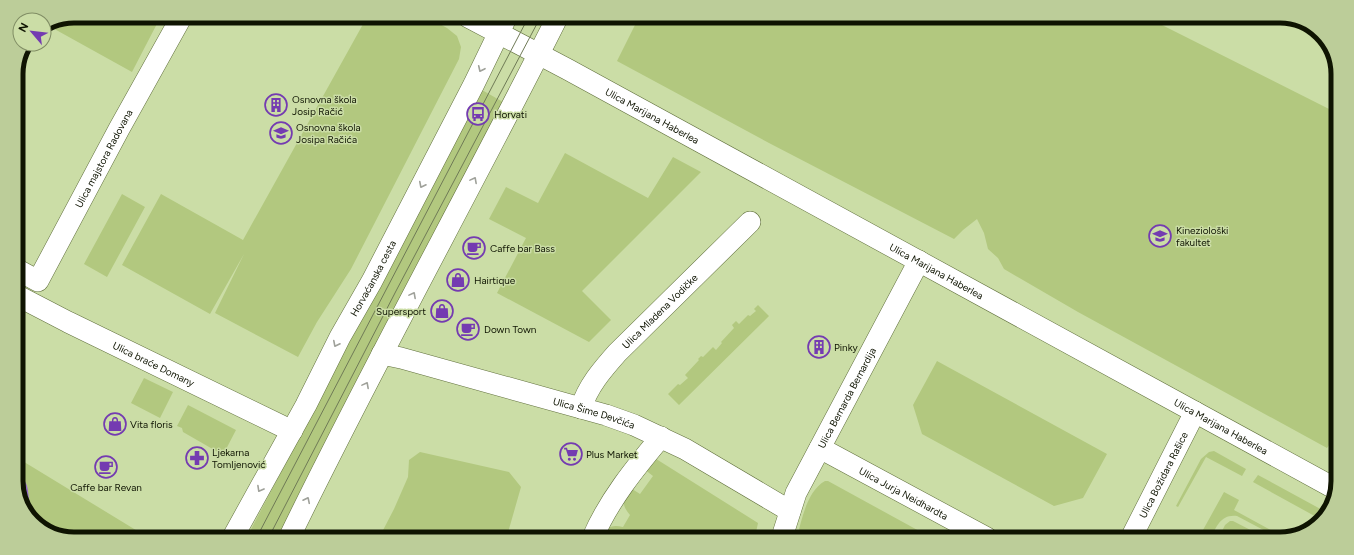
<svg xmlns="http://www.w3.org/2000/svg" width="1354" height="555" viewBox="0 0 1354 555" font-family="Figtree,sans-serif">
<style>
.green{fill:#b2c87f}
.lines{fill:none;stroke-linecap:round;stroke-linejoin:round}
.stream{stroke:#946cc8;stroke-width:4.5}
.minor-casing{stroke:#61703d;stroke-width:22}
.minor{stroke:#fff;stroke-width:21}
.tram{stroke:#6f7a56;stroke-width:1}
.oneway{stroke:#9fa19a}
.labels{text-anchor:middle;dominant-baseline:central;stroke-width:3;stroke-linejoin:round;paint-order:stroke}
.poi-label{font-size:10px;fill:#0f1402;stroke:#cbdda6;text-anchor:start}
.street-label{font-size:10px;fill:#0f1402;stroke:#cbdda6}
.rim{fill:none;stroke:#0f1402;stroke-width:5}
</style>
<rect width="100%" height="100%" fill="#cbdda6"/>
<path class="green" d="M74,16H161L132,72L49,26Z
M367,17H427L447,28L457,36L461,47L459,59L351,269L317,322L298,357L215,313L244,254L210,314L122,265L161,194L243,240Z
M637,18L1152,20L1337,113L1334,438L1327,448L1078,312L1004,269L998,258L988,249L984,233L977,219L963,230L954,239L769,143L617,61L637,21Z
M482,90L503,102L373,350L279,535H248Z
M565,153L648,198L673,157L701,172L582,291L611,320L589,342L497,293L526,238L489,219L506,187L538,203Z
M122,194L145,207L107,277L84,264Z
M758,305L769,316L679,405L668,394L678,384L680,385L688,378L685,375L699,360L698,359L701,356L703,357L713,347L716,350L722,343L721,342L734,328L732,325L736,321L739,324L748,315L750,316L756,311L754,309Z
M937,361L1107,454L1083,498L1054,506L922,434L913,405Z
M144,378L173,392L160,418L131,403Z
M188,405L236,430L223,455L183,432L182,428L177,426Z
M1214,451L1246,469L1242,476L1206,457L1178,507L1176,506L1201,459L1209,452Z
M420,452L509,472L521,487L507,536H380L394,509L408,477L409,460Z
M16,457L144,535H52L28,516L16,485Z
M653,457L758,523L755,537H600C606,527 612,524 623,527L630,515C620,503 624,500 629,487L640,494L653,476L644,469Z
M1258,475L1326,512L1320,519L1253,482Z
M825,481H828L932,538L797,537C802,519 807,491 825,481Z
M1224,492L1239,500L1234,510L1285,538L1278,539L1277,537L1237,516C1221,514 1217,526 1210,539H1198Z
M1230,521H1233L1268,539H1218L1225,525Z"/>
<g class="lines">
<path class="stream" d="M16,475C27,485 25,487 27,501C29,508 33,515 35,522"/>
<g class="minor-casing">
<g id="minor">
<path id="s1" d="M468,17L567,69L1334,488"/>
<path id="s2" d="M16,269L38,281L119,129L182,16"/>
<path id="s3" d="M16,295L68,322L292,431"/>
<path id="s4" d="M382,354L401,358L606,415L634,425L685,449L790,511"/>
<path id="s5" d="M581,408C588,386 602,370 617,353L750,222"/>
<path id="s6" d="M820,448L987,538"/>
<path id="s7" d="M234,535L306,405L340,337L372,281L474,84L506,18"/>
<path d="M290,536C375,361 470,191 557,18"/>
<path d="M593,537C609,500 635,468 661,437"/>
<path id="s8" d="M782,537L796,493L919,261"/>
<path id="s9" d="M1131,538L1195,412"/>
</g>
</g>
<use href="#minor" class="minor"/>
<path class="tram" d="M258,535L528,18
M270,535L396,291L540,18"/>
</g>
<defs><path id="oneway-chevron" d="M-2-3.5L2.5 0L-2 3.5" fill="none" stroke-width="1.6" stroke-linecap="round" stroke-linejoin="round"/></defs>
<g class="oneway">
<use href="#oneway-chevron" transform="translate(481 69) rotate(115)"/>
<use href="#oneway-chevron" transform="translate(474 180) rotate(-62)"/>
<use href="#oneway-chevron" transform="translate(422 185) rotate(117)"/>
<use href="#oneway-chevron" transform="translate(413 295) rotate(-62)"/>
<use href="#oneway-chevron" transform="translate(336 344) rotate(117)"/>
<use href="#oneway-chevron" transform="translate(366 385) rotate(-62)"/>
<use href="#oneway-chevron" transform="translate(260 489) rotate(119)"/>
<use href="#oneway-chevron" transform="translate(307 500) rotate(-64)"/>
</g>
<defs>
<g id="building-ring" transform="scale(1.15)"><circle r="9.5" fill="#cbdda6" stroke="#743bb1" stroke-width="1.5"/><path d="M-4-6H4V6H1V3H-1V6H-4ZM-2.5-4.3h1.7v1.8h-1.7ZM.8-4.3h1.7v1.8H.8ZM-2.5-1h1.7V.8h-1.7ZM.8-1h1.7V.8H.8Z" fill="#743bb1"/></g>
<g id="bus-ring" transform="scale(1.15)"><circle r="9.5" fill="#cbdda6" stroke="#743bb1" stroke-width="1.5"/><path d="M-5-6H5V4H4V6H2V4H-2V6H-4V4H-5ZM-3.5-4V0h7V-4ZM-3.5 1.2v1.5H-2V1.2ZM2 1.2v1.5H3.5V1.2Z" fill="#743bb1"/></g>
<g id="school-ring" transform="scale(1.15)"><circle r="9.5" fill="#cbdda6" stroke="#743bb1" stroke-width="1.5"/><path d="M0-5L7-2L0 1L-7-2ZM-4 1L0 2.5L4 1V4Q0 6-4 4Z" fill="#743bb1"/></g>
<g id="university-ring" transform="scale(1.15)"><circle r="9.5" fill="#cbdda6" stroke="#743bb1" stroke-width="1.5"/><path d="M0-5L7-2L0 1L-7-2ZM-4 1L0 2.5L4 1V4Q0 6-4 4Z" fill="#743bb1"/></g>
<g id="cafe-ring" transform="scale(1.15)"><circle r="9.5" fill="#cbdda6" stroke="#743bb1" stroke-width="1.5"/><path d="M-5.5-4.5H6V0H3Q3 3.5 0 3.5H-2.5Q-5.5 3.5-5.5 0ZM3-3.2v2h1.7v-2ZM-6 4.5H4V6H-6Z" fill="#743bb1"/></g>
<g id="shop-ring" transform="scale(1.15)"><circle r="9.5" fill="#cbdda6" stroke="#743bb1" stroke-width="1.5"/><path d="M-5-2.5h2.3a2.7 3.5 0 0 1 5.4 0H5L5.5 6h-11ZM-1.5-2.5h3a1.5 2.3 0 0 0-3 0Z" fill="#743bb1"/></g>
<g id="supermarket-ring" transform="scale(1.15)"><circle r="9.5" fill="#cbdda6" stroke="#743bb1" stroke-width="1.5"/><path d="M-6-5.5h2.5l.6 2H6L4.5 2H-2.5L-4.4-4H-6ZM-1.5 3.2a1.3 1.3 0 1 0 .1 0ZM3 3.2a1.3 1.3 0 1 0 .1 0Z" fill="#743bb1"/></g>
<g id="pharmacy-ring" transform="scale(1.15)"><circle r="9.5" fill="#cbdda6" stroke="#743bb1" stroke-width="1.5"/><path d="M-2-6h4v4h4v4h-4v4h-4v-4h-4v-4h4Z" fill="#743bb1"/></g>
</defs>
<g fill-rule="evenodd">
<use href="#building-ring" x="276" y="105"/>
<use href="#bus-ring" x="478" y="114"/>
<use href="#school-ring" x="281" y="133"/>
<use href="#university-ring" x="1160" y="236"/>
<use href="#cafe-ring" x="474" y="248"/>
<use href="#shop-ring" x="458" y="280"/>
<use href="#shop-ring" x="442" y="311"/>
<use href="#cafe-ring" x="468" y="329"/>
<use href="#building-ring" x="819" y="347"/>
<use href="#shop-ring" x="115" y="424"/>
<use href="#supermarket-ring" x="571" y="454"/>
<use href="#pharmacy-ring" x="197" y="458"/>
<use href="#cafe-ring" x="106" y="467"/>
</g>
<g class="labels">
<g class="poi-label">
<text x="292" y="99">Osnovna škola<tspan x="292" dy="12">Josip Račić</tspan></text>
<text x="494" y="114">Horvati</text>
<text x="296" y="127">Osnovna škola<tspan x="296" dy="12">Josipa Račića</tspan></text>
<text x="1176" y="230">Kineziološki<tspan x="1176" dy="12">fakultet</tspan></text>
<text x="490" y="248">Caffe bar Bass</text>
<text x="474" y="280">Hairtique</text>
<text x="426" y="311" text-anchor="end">Supersport</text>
<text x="484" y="329">Down Town</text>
<text x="834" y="347">Pinky</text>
<text x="130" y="424">Vita floris</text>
<text x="212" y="452">Ljekarna<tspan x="212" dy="12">Tomljenović</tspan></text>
<text x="586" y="454">Plus Market</text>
<text x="106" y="487" text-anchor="middle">Caffe bar Revan</text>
</g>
<g class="street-label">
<text stroke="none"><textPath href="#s1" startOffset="209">Ulica Marijana Haberlea</textPath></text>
<text stroke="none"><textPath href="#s2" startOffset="164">Ulica majstora Radovana</textPath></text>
<text stroke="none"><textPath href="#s1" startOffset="533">Ulica Marijana Haberlea</textPath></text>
<text stroke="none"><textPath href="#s7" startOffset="292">Horvaćanska cesta</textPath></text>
<text stroke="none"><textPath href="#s5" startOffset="126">Ulica Mladena Vodičke</textPath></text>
<text stroke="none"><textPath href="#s3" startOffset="154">Ulica braće Domany</textPath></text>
<text stroke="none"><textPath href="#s8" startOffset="154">Ulica Bernarda Bernardija</textPath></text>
<text stroke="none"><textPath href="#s4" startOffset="220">Ulica Šime Devčića</textPath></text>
<text stroke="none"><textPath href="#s1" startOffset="857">Ulica Marijana Haberlea</textPath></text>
<text stroke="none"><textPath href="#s9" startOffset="71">Ulica Božidara Rašice</textPath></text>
<text stroke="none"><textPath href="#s6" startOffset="95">Ulica Jurja Neidhardta</textPath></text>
</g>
</g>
<path d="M0 0H1354V555H0ZM74 23H1280A51 51 0 0 1 1331 74V481A51 51 0 0 1 1280 532H74A51 51 0 0 1 23 481V74A51 51 0 0 1 74 23Z" fill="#bccd99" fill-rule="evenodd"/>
<path class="rim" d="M74 23H1280A51 51 0 0 1 1331 74V481A51 51 0 0 1 1280 532H74A51 51 0 0 1 23 481V74A51 51 0 0 1 74 23Z"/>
<g transform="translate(32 32) rotate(298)"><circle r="19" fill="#cbdda6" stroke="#808d64"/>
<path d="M0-3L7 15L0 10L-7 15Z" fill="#743bb1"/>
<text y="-6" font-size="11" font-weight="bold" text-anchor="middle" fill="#0f1402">N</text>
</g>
</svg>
